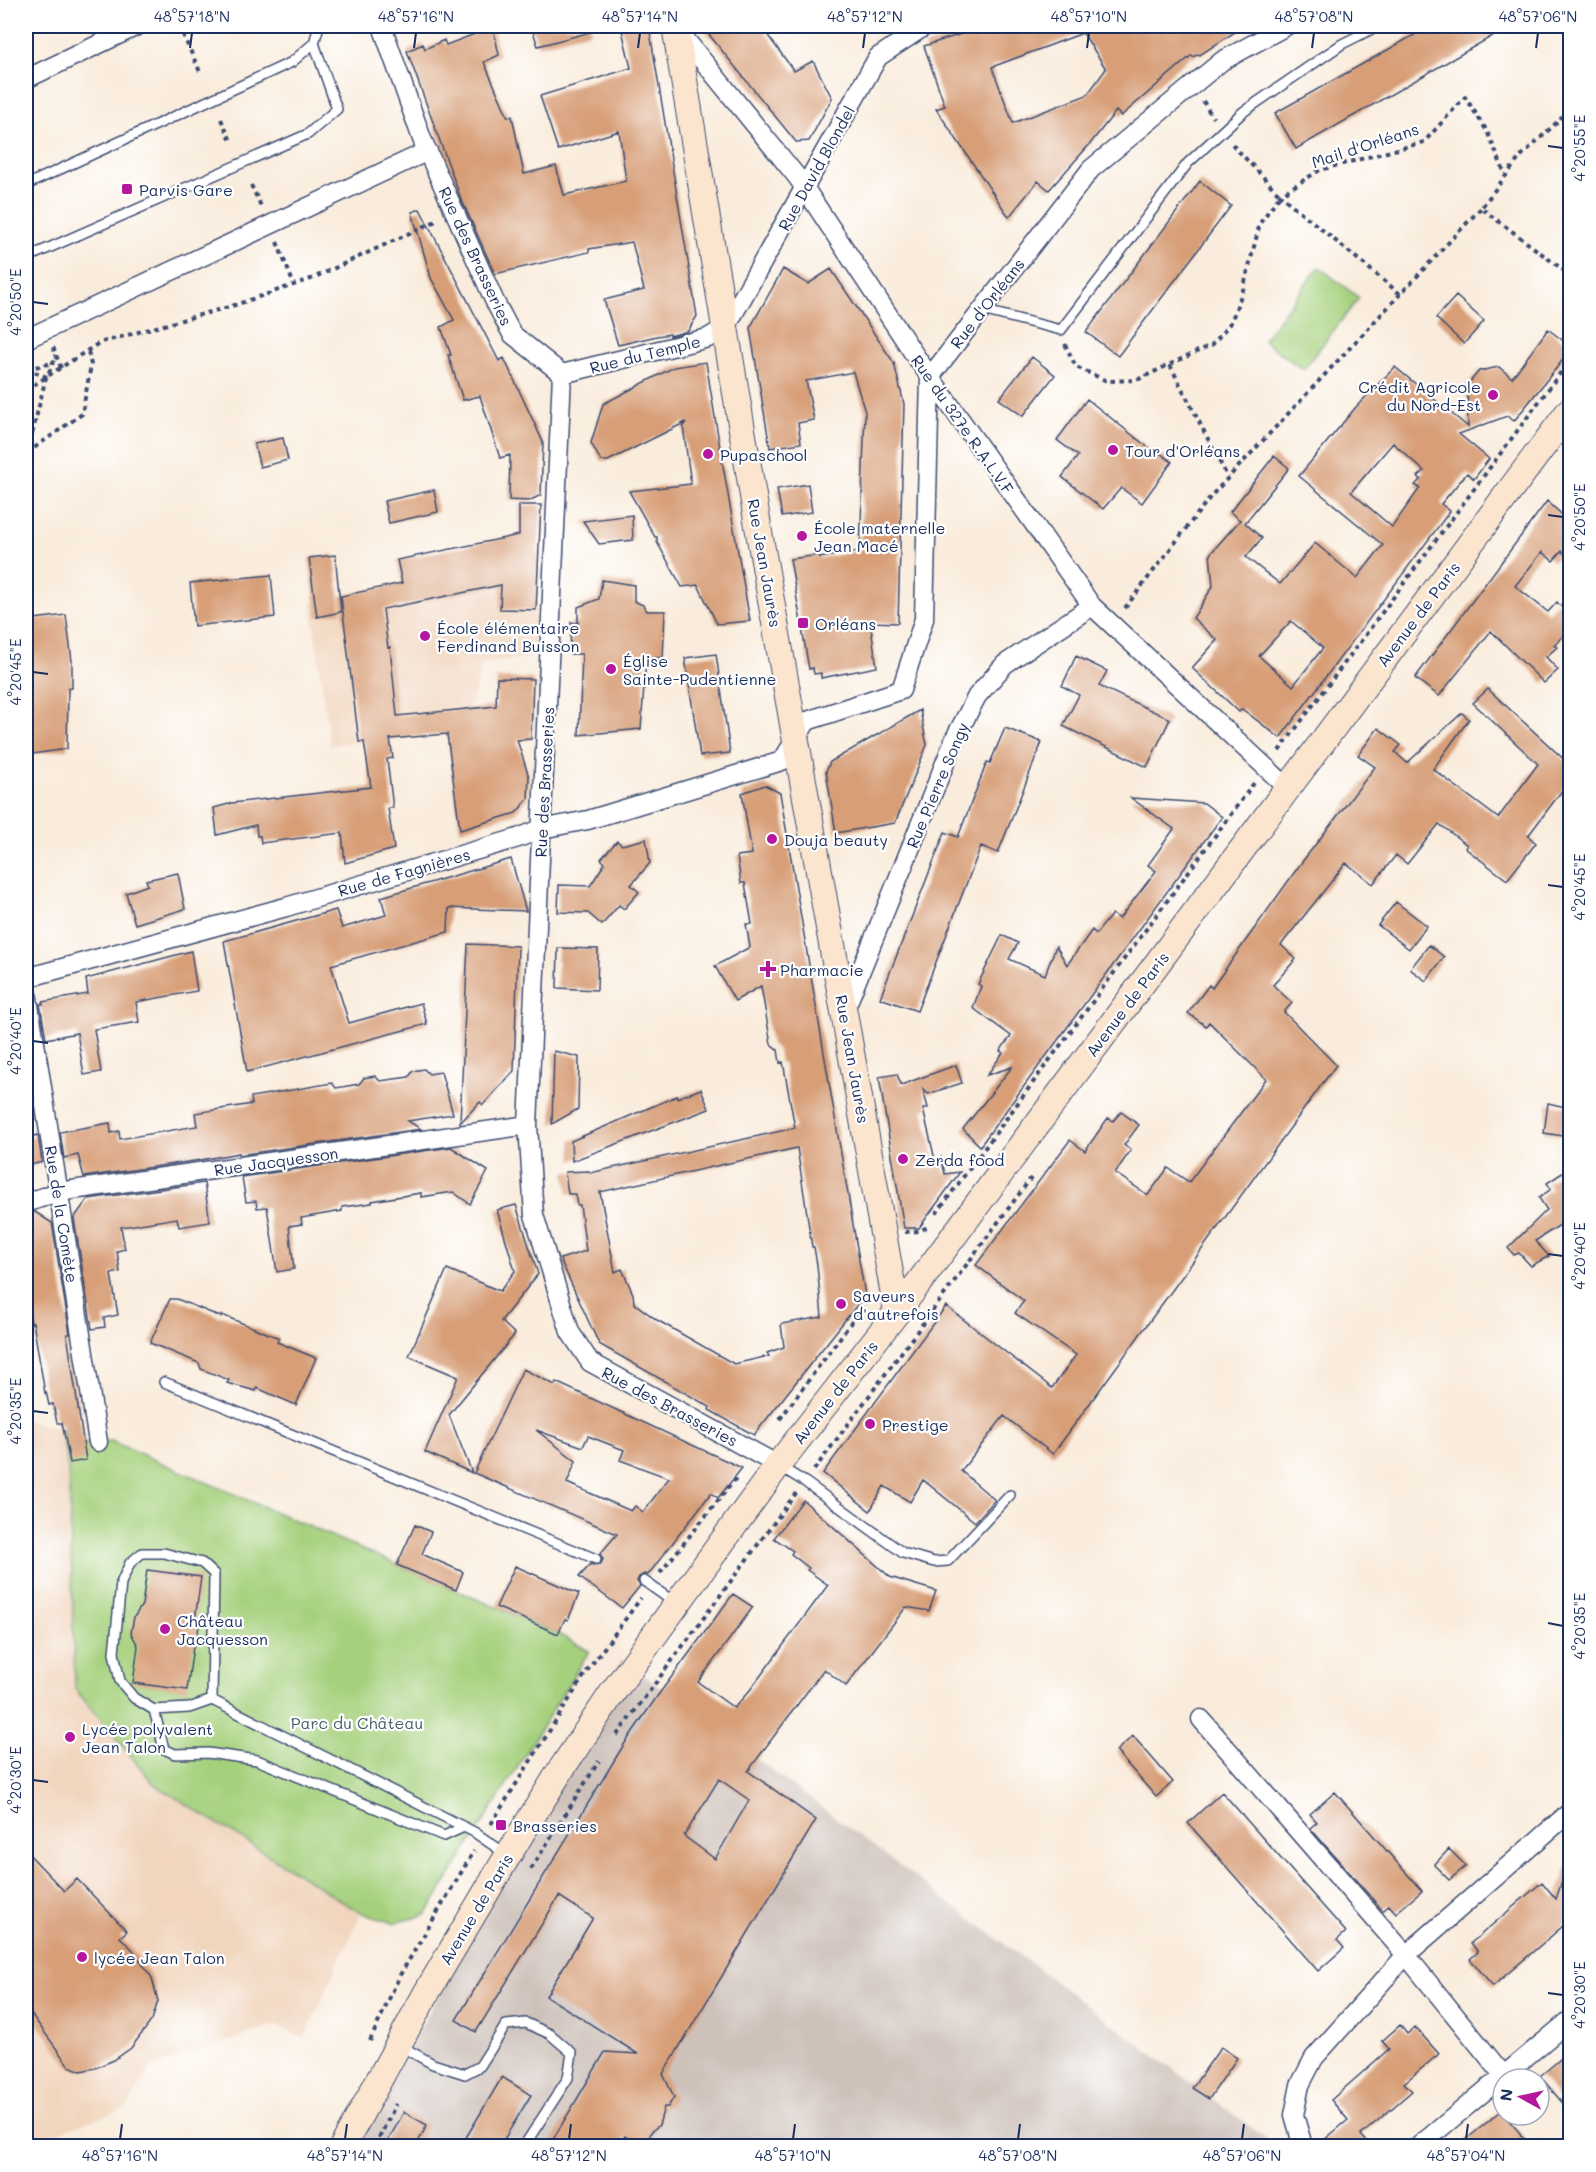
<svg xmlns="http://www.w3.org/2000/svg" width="1596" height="2172" viewBox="0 0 1596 2172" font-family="Mali,sans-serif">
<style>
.built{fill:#f1d5bd}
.industrial{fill:#cec1ba}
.green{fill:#a5d07c;stroke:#60806d;stroke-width:1.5}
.building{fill:#d79e77;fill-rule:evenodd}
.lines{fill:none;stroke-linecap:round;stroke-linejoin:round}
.lane-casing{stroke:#3c4b71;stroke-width:12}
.street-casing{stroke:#3c4b71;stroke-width:21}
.secondary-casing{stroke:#3c4b71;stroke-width:28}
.path{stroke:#3c4b71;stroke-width:4;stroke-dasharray:4.5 4.5;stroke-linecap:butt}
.lane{stroke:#fff;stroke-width:9}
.street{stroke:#fff;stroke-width:18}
.secondary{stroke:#fbe5cf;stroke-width:26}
.ticks{fill:none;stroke:#1b2f5e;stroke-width:2}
.poi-dot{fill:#b5179e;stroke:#fff;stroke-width:2}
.labels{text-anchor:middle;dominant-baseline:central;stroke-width:4.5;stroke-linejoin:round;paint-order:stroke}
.street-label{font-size:16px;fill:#1b2f5e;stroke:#fff}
.poi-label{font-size:16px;fill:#1b2f5e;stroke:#fff;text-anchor:start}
.park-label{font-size:16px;fill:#445f67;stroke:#fff}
.neatline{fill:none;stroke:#1b2f5e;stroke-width:2}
.ticks-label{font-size:15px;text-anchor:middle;fill:#1b2f5e}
</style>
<rect width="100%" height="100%" fill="#fff"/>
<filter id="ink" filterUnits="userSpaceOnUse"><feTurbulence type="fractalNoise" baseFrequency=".0167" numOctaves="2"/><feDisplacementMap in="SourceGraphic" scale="12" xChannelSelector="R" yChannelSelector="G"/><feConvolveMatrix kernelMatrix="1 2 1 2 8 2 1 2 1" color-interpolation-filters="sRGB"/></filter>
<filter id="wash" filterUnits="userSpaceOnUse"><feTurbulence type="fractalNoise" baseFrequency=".008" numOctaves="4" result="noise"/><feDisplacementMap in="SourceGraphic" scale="24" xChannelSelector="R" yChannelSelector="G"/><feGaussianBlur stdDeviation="1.35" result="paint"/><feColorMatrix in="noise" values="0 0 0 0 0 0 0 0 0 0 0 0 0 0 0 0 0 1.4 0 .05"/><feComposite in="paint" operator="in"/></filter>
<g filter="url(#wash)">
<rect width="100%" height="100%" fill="#f9ecdc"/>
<path class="built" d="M539,555L534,656L482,664L470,709L400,738L330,745L311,603Z
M26,1420L61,1429L69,1475L154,1784L361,1913L304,2039L275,2025L151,2068L127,2108L26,2143Z"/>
<path class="industrial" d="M622,1659L1276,2146H356Z"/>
<path class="green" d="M1319,267L1359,298L1303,370L1263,340Z
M61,1429L81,1433L84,1444L111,1441L558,1634L589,1651L426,1915L394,1923L361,1913L154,1784L75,1689L69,1475Z"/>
<g id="blocks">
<path class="building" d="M531,26H590L591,32L538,46Z
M621,26H649L697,316L688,331L670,336V334L657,336L618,345L604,300L644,290L632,242L589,249V252L495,274L460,196L407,51L423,44L425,49L444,40L446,45L493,27L499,55L484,62L508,117L512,116L524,174L556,166L564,195L626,181L619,131L558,150L540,96L631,68Z
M702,26H761L794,71L813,61L832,98L809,141L796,142Z
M986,26H1244L1200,55L1198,54L1193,57L1192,55L1121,116L1116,111L1090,144L1049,190L1038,181L1009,217L936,109L945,106L924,46ZM1083,33L1106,69L1087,95L1013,123L992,67Z
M1430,26H1510L1296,149L1275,113Z
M1200,181L1231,206L1118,356L1086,332Z
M420,209L499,361L504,358L543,442L541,495L529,501L509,500L510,455L500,458L480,396L463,400L448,355H451L441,327L454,320L431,278L412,212Z
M783,269L808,284L831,269L894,363L904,404L898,623L870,622L877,667L821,678V673L814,674L813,668L809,669L790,559L819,555L820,558L860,551L865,412L853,372L806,381L814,420L798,423L801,443L770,448L750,328Z
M1456,296L1484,321L1464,344L1436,318Z
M1548,329L1570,346V351L1514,421L1507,416L1459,434L1489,459L1474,479L1467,473L1441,504L1450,511L1280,738L1242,709L1239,712L1192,668L1217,640L1193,618L1213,586L1210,554L1240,520L1230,512L1274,456L1289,468L1245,523L1262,538L1246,557L1280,584L1315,543L1357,578L1383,545L1299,476L1356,407L1395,367L1468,427L1467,385L1479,371L1499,367L1512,378ZM1393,443L1424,471L1418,477L1421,479L1415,485L1420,488L1392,527L1351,492ZM1291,621L1323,648L1293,686L1259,656Z
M1032,357L1055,375L1023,416L999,399Z
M706,362L722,460L750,621L717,624L698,585L682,587L657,542V537H655L629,491L691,484L683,426L686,422L608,461H601L591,443L603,404L674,367Z
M1087,399L1155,453L1157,451L1172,462L1142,503L1121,488L1103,509L1062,477L1078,456L1057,440Z
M283,438L288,460L260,467L254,444Z
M808,484L812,512L782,517L777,489Z
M434,490L438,512L389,523L384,501Z
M1547,501L1570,522V559L1562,551L1553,561L1542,552L1515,586L1548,612L1557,602L1570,616V629L1554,645L1557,647L1546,657L1558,670L1544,683L1491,631L1439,696L1415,678Z
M519,505H541L536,610L500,609L501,585L383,609L388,648L390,647L397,716L496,706L497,678L533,679L531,739L517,740L529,777L528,799L516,813L460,830L447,734L390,739L393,758L387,759L393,808H388L394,849L345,863L342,833L261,843L260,836H257L256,825L217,835L214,808L232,803L371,787L364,742H359L341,596L402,583L397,560L519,535Z
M632,515L633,540L599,544L583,521Z
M335,555L341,612L317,617L309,558Z
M271,575L275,617L194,626L190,583Z
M602,580L634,585V601L643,605L647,611H665L663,658L646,657L641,729L579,735L582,654H570L571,622L578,623V607L599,599Z
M66,615L72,661V688H68L67,749L26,755V620Z
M716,654L730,753L700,756L685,658Z
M1076,656L1107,671L1099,686L1170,719L1147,767L1063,726L1079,695L1062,686Z
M1488,689L1570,765V780L1528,836L1536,843L1507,880L1465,848L1467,845L1439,824L1407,864L1396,855L1373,884L1346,863L1281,945L1296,959L1273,985L1292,1003L1284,1012L1336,1065L1053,1454L1004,1416L961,1471L995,1500L975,1522L923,1480L910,1502L884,1486L870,1511L823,1473L946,1306L1052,1388L1076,1355L1015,1313L1024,1301L976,1265L1070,1140L1085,1151L1108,1118L1113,1121L1121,1112L1139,1125L1124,1145L1131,1150L1115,1173L1148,1195L1168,1168L1189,1182L1266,1079L1209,1022L1206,1026L1188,1013L1209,985L1212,988L1299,866L1375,767L1358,755L1378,728L1401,745L1395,752L1407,763L1462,713L1469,719L1433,769L1498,818L1538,764L1473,703Z
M920,710L927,745L895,823L836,833L826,771L830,762Z
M1005,728L1042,742L998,853L981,846L917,1011L880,998L945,832L958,837L987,762L990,763Z
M765,785L780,793L865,1295L754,1435L709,1410L710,1407L599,1344L560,1259L586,1251L580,1205H577L575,1194H568L565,1172L589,1171L590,1173L795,1128L783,1062L780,1063L778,1050L771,1044L761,986L735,1001L715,966L750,947L746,924H752L745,883H741L737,856L752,854L742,793ZM797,1148L812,1247H814L817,1265L822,1317L781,1324L784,1347L767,1353L769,1356L734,1364L657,1320L634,1303L633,1294L622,1269L615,1272L600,1192Z
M1131,798L1204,803L1222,817L980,1146L963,1129L1012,1067L987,1075L1003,1053L1000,1051L1011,1036L973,1008L981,986L978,984L1002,935L1018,943L1009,959L1045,975L1056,946L1067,965L1092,930L1096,934L1112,914L1119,919L1156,871L1148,865L1174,829Z
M646,839L650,863L631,885L639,892L624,909L619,905L602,925L588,913L558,912L559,885L590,886L605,863L601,859L617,841L622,845Z
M511,859L526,911L449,908L448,932L331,965L349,1023L421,1003L427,1024L247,1072L224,941L336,910L342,928L386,915L381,897Z
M178,873L185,909L135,924L126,893L148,885L146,880Z
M1396,902L1427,926L1409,949L1378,925Z
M468,944L518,946L514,1071L483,1105L480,1102L460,1123Z
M1429,945L1444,957L1426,981L1410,969Z
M558,948L598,949L597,990L557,988Z
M191,951L197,991L136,1002L139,1022L94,1029L101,1072L84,1075L77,1033L46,1039L40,1004H43L42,1002L88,994L86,979Z
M554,1051L579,1057L578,1109L552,1124Z
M956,1065L962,1083L928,1094L923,1089L928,1108L923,1109L936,1164L941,1157L945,1174L960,1172L919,1228H904L879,1077L897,1074L901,1085Z
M424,1069L429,1074L441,1072L453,1114L408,1121L421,1129L239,1155V1153L201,1160L84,1177L78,1155L64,1158L60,1132L110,1123L111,1133L119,1131L120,1139L197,1126L195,1113L252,1104L251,1097L332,1083L336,1088L359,1084L364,1078L375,1076L380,1081L409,1077L413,1071Z
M701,1089L709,1109L572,1161L571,1141L677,1096V1098Z
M1548,1103L1570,1108V1137L1544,1133Z
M38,1135L42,1162L26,1166V1138Z
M451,1147L488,1171L470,1204L453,1192L421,1197V1193L372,1201V1203L342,1207V1211L301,1218L302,1224L289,1226L294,1269L277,1272L267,1207L257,1208L256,1201L246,1202L242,1177Z
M1570,1168V1220L1569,1219L1535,1241L1549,1256L1531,1266L1519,1253L1514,1255L1508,1248L1547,1210L1539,1198L1551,1189L1547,1183Z
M204,1183L210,1222L179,1227L177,1218L121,1227L125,1249L117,1251L120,1272L111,1274L118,1315L104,1318L105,1327L92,1329L74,1218L88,1199Z
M516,1205L538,1274L501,1321L515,1334L449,1415L472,1473L425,1452L458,1377L409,1356L447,1269L500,1291L515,1271L497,1210Z
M35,1212L52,1223L70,1334H67L86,1460L70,1463L62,1423H57L53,1404L49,1405L46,1392L45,1393L33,1322L31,1323L26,1292V1214Z
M170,1299H177L221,1317L222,1315L279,1338L277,1342L316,1358L296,1405L257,1388L256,1391L227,1383L229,1380L201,1369L199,1363L150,1343Z
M523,1369L555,1385L556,1382L742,1468L718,1498L711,1493L648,1575L644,1574L639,1577L637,1581L640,1586L622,1608L579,1577L591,1564L596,1566L601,1564L603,1559L600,1554L617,1534L474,1473ZM536,1430L583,1447L588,1436L624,1450L620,1460L669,1478L643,1512L635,1506L631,1511L567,1483L576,1461Z
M803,1500L890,1577L936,1591L929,1611L906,1607L846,1686L824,1669L748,1771L816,1820L663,2074L674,2097L668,2107H664L659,2125L651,2132L647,2146H638L625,2136L619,2146H549L605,2052L638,2054L546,1996L593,1918L559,1896L476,2032L456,2020L623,1746L656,1698L733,1594L753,1607L698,1682L734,1708L750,1690L828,1585L807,1570L809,1568L791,1554L793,1551L774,1538ZM719,1779L749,1800L715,1859L684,1836Z
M415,1525L431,1532L422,1554L463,1572L456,1590L397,1565Z
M515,1566L579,1594L568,1620L565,1619L558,1634L496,1607Z
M147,1570L201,1577L195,1620L199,1623L197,1644L193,1647L187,1690L133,1683L138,1646L131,1633L134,1617L142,1605Z
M1133,1736L1173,1782L1156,1797L1116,1751Z
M1222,1792L1346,1932L1337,1940L1344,1948L1318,1971L1188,1823Z
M1335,1792L1422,1891L1396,1913L1389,1905L1383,1911L1310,1828L1317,1822L1310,1814Z
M1449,1849L1466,1866L1449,1880L1434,1865Z
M26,1851L64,1891L77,1879L127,1931L120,1937L133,1950L152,1978L158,2001L152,2020L131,2048L114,2060L95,2068L81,2071L69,2066L26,2007Z
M1567,1866L1570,1867V1920L1493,1986L1470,1959L1478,1952L1471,1943L1542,1882L1556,1899Z
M1400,2025L1407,2034L1415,2027L1439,2054L1404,2083L1412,2091L1361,2135L1371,2146H1317L1348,2120L1331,2100L1389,2049L1382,2041Z
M1221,2047L1237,2058L1209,2099L1192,2088Z
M1570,2051V2112L1540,2076Z
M502,2077L531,2095L500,2146H461Z
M1501,2111L1531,2146H1458Z
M404,2112L427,2125L416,2146H385Z"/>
</g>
</g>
<g filter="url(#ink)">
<use href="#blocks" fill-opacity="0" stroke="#3c4b71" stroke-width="1.5"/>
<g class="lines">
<g class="lane-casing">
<path id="lane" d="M26,185L292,62L314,43L319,26
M26,258L308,134L337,109L314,43
M982,310L1061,330L1188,163L1243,112L1342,44L1378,26
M164,1382L596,1559
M779,1466L805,1482L903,1553L934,1562L948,1561L1010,1495
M644,1581L675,1603
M212,1700L189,1708L154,1710L134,1698L120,1681L114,1653L121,1583L130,1563L142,1553H164L202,1563L214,1574L212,1700L474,1832L506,1854
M154,1710L164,1749L175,1754L208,1753L257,1760L444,1836L464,1827
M399,2045L433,2064L465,2074L480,2066L506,2025L526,2023L550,2034L572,2053L568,2078L524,2146"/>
</g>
<g class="street-casing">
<path id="street" d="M382,26L422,139L495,302L512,334L562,374L528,1125L534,1215L570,1332L590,1362L778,1465
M677,29L798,178L914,354L1092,606L1288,788
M26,79L137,26
M26,339L428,151
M562,374L708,338L726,327L878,57L925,26
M26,978L286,907L518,838L541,829L588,820L782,761L807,721L901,690L924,619L930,377L1091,169L1222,61L1286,26
M26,986L98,1442
M844,1012L956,736L977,696L1005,664L1092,606
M26,1203L58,1192L528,1125
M1201,1719L1406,1955L1504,2076
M1303,2146L1294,2115L1300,2085L1314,2058L1406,1955L1570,1812
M1419,2146L1570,2020"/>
</g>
<g class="secondary-casing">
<path id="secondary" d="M675,26L760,538L897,1312
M343,2146L427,1992L519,1837L562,1768L613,1692L778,1465L897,1312L1570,410"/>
</g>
<path class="path" d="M179,26L201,74
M1203,101L1213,118
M1570,110L1521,156L1481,208L1570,275
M221,119L231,141
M251,185L261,206
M277,242L294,285
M1400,294L1280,195L1320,170L1424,142L1465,97L1487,131L1506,176
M1065,344L1076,367L1107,381L1137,380L1213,344L1231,322L1243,290L1260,223L1280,195L1231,143
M53,347L61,368
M1170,365L1228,478
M26,369L47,377L56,355
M27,369L52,363
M26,390L99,343L232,306L311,279L436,221
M28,451L46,377
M27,453L82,414L91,365L88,351
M1125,608L1211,496L1481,208
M1279,751L1570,360
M936,1214L1254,783
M905,1232L920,1231L929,1226
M780,1419L870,1297
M814,1470L1031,1178
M660,1573L736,1478
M617,1735L796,1493
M491,1824L587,1671L641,1598
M531,1869L599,1761
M370,2041L400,1975L474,1851
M375,2146L396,2104"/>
<use href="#lane" class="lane"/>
<use href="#street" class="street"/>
<use href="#secondary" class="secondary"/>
</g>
</g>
<path class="ticks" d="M190,48L192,33M414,48L416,33M638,48L640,33M863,48L865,33M1087,48L1089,33M1312,48L1314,33M1536,48L1538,33M1548,146L1563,148M33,302L48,304M1548,515L1563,517M33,672L48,674M1548,885L1563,887M33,1041L48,1043M1548,1254L1563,1256M33,1411L48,1413M1548,1623L1563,1626M33,1780L48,1782M1548,1993L1563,1995M120,2139L122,2124M345,2139L347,2124M569,2139L571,2124M793,2139L795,2124M1018,2139L1020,2124M1242,2139L1244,2124M1466,2139L1468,2124"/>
<g class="poi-dot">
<rect x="121" y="183" width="12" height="12" rx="3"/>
<circle cx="1493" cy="395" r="6"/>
<circle cx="1113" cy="450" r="6"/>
<circle cx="708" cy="454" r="6"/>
<circle cx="802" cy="536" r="6"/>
<rect x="797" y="617" width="12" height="12" rx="3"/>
<circle cx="425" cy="636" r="6"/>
<circle cx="611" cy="669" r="6"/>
<circle cx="772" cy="839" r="6"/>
<path d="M765 960h6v6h6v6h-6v6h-6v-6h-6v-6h6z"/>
<circle cx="903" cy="1159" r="6"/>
<circle cx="841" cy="1304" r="6"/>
<circle cx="870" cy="1424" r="6"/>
<circle cx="165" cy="1629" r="6"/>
<circle cx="70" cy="1737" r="6"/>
<rect x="495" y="1819" width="12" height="12" rx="3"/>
<circle cx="82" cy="1957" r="6"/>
</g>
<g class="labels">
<g class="street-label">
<text transform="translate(1365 145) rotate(-18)">Mail d'Orléans</text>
<text transform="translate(816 168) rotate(-61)">Rue David Blondel</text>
<text transform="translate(476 256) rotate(65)">Rue des Brasseries</text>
<text transform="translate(987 303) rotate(-52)">Rue d'Orléans</text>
<text transform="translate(645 354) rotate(-14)">Rue du Temple</text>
<text transform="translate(963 424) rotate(55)">Rue du 327e R.A.L.V.F</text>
<text transform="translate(765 563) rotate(80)">Rue Jean Jaurès</text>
<text transform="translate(1418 614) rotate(-53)">Avenue de Paris</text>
<text transform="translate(544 782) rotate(-87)">Rue des Brasseries</text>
<text transform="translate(937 785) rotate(-67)">Rue Pierre Songy</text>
<text transform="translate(404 872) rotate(-16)">Rue de Fagnières</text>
<text transform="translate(1127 1004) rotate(-53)">Avenue de Paris</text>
<text transform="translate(853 1059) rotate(80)">Rue Jean Jaurès</text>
<text transform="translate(276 1161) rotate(-8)">Rue Jacquesson</text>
<text transform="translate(62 1214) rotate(81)">Rue de la Comète</text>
<text transform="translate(835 1392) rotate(-52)">Avenue de Paris</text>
<text transform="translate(670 1406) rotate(28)">Rue des Brasseries</text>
<text transform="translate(476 1909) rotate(-59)">Avenue de Paris</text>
</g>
<g class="poi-label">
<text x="139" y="189">Parvis Gare</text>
<text x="1481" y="386" text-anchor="end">Crédit Agricole<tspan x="1481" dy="18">du Nord-Est</tspan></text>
<text x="1125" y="450">Tour d'Orléans</text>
<text x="720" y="454">Pupaschool</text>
<text x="814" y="527">École maternelle<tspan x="814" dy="18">Jean Macé</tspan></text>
<text x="815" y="623">Orléans</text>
<text x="437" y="627">École élémentaire<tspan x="437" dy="18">Ferdinand Buisson</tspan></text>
<text x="623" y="660">Église<tspan x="623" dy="18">Sainte-Pudentienne</tspan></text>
<text x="784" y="839">Douja beauty</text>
<text x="780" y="969">Pharmacie</text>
<text x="915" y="1159">Zerda food</text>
<text x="853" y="1295">Saveurs<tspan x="853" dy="18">d'autrefois</tspan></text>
<text x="882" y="1424">Prestige</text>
<text x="177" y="1620">Château<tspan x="177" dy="18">Jacquesson</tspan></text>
<text x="82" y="1728">Lycée polyvalent<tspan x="82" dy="18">Jean Talon</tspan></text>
<text x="513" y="1825">Brasseries</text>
<text x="94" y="1957">lycée Jean Talon</text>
</g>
<g class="park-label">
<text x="357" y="1722">Parc du Château</text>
</g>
</g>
<rect width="1596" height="2172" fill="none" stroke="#fff" stroke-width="66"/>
<g transform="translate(1521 2097) rotate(278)"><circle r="28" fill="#ffffff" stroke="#a4acbf" stroke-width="1.5"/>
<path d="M0-4.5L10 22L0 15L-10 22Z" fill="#b5179e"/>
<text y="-9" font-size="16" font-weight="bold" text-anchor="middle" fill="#1b2f5e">N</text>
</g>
<rect x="33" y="33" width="1530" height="2106" class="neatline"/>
<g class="ticks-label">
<text x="192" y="22">48°57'18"N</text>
<text x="416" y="22">48°57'16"N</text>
<text x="640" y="22">48°57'14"N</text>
<text x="865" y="22">48°57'12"N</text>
<text x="1089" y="22">48°57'10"N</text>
<text x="1314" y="22">48°57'08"N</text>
<text x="1538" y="22">48°57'06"N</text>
<text transform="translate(1580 148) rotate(-90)" y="5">4°20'55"E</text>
<text transform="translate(16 302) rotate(-90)" y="5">4°20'50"E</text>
<text transform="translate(1580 517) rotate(-90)" y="5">4°20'50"E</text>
<text transform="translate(16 672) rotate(-90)" y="5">4°20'45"E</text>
<text transform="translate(1580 887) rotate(-90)" y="5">4°20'45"E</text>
<text transform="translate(16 1041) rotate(-90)" y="5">4°20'40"E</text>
<text transform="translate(1580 1256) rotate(-90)" y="5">4°20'40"E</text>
<text transform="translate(16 1411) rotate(-90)" y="5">4°20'35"E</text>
<text transform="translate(1580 1626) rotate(-90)" y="5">4°20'35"E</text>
<text transform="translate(16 1780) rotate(-90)" y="5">4°20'30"E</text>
<text transform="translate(1580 1995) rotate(-90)" y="5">4°20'30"E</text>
<text x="120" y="2161">48°57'16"N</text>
<text x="345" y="2161">48°57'14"N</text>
<text x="569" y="2161">48°57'12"N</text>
<text x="793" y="2161">48°57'10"N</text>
<text x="1018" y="2161">48°57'08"N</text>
<text x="1242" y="2161">48°57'06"N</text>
<text x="1466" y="2161">48°57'04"N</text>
</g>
</svg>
